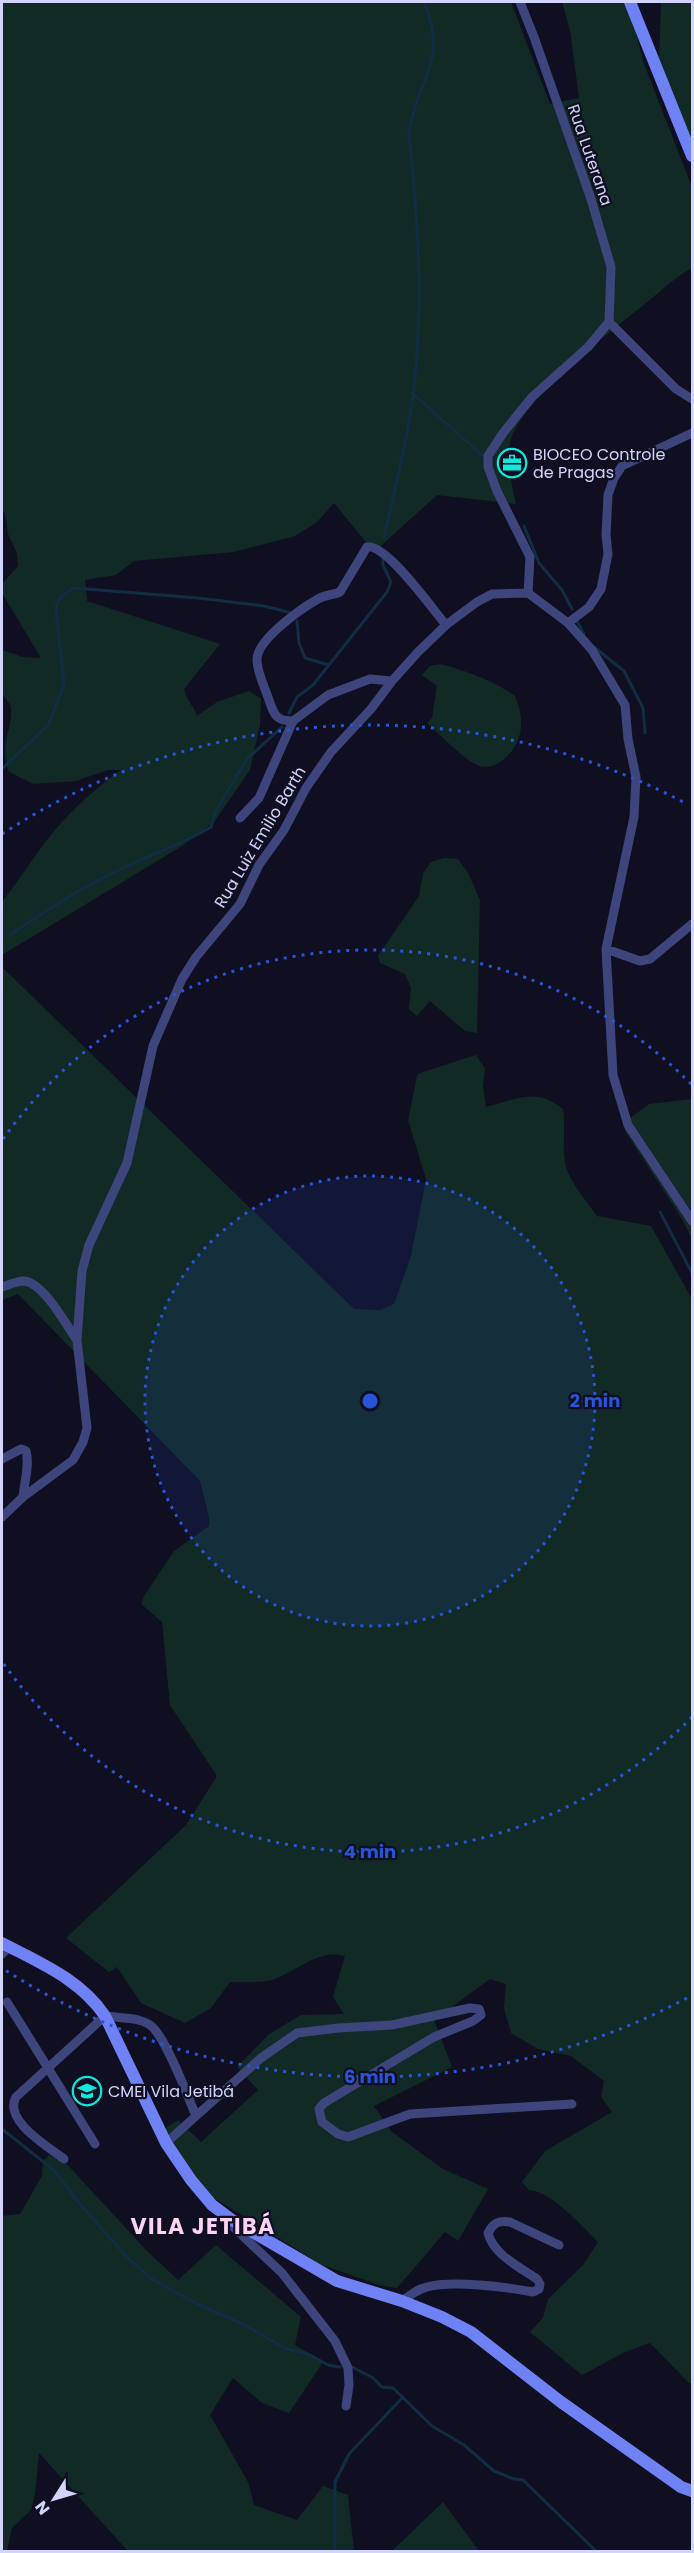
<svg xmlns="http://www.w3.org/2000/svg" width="694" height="2553" viewBox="0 0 694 2553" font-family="Poppins,sans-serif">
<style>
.green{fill:#122a25}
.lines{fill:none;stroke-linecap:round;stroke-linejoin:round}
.stream{stroke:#112d43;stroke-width:3}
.street{stroke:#3d457c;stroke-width:9}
.secondary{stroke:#6f82f5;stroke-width:12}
.ring{fill:none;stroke:#2655da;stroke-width:3;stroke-dasharray:3 6}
.labels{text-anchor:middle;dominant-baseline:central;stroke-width:4.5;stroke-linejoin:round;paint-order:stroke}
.street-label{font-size:16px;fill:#d2d4fc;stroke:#0f0f21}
.poi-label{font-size:16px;fill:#d2d4fc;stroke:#0f0f21;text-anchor:start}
.district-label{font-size:22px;font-weight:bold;letter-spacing:1.5px;fill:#fcd3f4;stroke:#0f0f21}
.centre{fill:#2655da;stroke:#0f0f21;stroke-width:3}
.ring-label{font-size:18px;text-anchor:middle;font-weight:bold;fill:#2655da;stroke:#0f0f21;stroke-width:4.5;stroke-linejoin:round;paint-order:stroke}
</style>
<rect width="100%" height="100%" fill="#0f0f21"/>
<path class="green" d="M2,2H511L550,104L579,98L570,30L562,2H623L634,25L644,64L692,187V268C675,277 661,291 645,304C609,332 529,395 512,436C504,458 512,482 516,504L437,495L374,552L334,503L316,523L295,536L234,552L134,561L116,575L85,580L87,601L220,644L184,689C186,700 194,706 197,716L217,702L249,691L261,699L260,725L250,770L214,822L182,846L2,955V902C22,877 40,846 61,823C79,803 99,786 121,770H108L76,781L33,784L8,771C0,735 12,735 11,708C10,701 3,698 2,692C0,683 2,660 2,650L23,657L41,658L2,593V584L18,566L17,553L8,534L5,513L2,510Z
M661,2H692V148L659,63Z
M440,664C465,670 494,681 515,696C525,720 524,742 503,760C496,766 486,769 477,765C465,760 438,733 427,723L432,718L437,686L422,675L430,666Z
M444,858L458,859L468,873L480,900L477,1033L465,1031L430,1001L417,1016L409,1009L411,988L405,974L380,963L378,956L419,896L423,873L431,862Z
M2,967L354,1309L380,1310L394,1304L411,1256L426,1179L408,1120L417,1076L420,1073L476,1055L485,1069L483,1086L486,1107C517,1099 536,1087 563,1109C566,1127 562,1145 565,1162C568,1181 587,1201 597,1216L651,1226L692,1299V2383H689L650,2343L625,2352L582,2375L530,2332L543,2318L548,2299L583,2265L598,2242C582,2226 551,2191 529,2190L522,2182L545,2151L612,2112L601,2097L604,2081L571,2056L538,2049L511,2033L504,2008L506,1984L490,1979L434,2020L452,2067L374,2106L392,2132L443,2169L488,2189L458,2241L445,2232L397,2288L379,2285L320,2264L211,2196L160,2132L178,2120L201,2142L258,2090L237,2067L269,2034L301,2015L344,2014L333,1997L345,1956C319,1948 296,1972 272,1980C259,1983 243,1982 230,1982L211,2008L185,2023L141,2003L117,1967L109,1972L66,1938L186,1825L217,1776L170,1705L162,1622L141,1604L144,1596L174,1551L209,1526V1518L200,1481L18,1294L2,1300Z
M692,1099V1239L682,1219L625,1131V1122L649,1104Z
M49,2155L65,2162L146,2250L178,2280L216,2245L301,2317L295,2345L323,2362L289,2413L262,2403L233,2378L210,2415L248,2482L254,2505L297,2520L323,2486L348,2495L354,2551H128L39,2453L35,2494L31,2510L12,2528L7,2551H2V2216L20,2214L42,2176L43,2161Z
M443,2502L479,2551H392Z"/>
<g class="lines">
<path class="stream" d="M412,393L483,456
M524,526L539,563L562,590L572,609
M384,537C393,497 403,457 410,417C425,323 419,228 409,134C416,78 450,64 424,2
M297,621L299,643L305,658L329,665
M577,621L584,634
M594,647L624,671L643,708L645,733
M289,713L297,697L313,685L387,592L391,582L383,565V558
M2,769L49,724L64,684L56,611C56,599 64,593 74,588L198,598L264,606L292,613
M10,935C46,911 83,886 123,868C152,854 183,844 211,827L215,812L247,759L282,727
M660,1212L692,1273
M2,2129L55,2171L79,2203L126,2256L150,2278L199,2305L245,2325L284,2348L308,2354L328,2365L340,2367
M352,2367L373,2378L382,2387L393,2388L432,2426L464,2445L494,2471L514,2479L523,2480L597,2552
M335,2552V2482L349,2454L403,2397"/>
<path class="street" d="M520,2L534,37L591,199L611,267L609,322
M609,322L676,389L692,399
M528,593L530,557L497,491L488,467V456L503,433L532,397L588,347L609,322
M568,623L589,607L601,589L608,554L606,535L608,495L614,478L622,466L692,433
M293,721C276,721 274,715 269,700C265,688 257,672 257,660C256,640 302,608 318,599C324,595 333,595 340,592L367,547C386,543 433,610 446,625
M240,818L259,798L293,721L328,695L370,679L392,681
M606,949L640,961L650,959L692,924
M2,1287C8,1285 17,1281 24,1281C44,1283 66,1325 77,1340
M2,1459L21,1449L26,1451C30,1466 24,1482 23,1497
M2,1517L23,1497L73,1460L83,1442L87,1428L77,1340L82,1271L89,1245L127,1163L153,1046L182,979L196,957L240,904L259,865L284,830L306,788L331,752L371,709L392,681L418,652L446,625L477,602L492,594L528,593L568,623L592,650L625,705L628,739L636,777L634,817L606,949L613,1075L628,1125L692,1221
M2,1954L9,1947
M7,2002L95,2144
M196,2116L261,2058L297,2033L338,2028L392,2025L470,2008L479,2009L481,2015L473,2021L434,2037L324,2103L319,2109L322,2122L338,2134L348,2137L410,2114L572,2104
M64,2159C47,2146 3,2120 16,2097L105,2016C120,2018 138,2017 150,2025C165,2035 188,2097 196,2116L166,2143
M228,2222L282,2273L335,2341L348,2368L349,2385L346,2406
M402,2301C410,2295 418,2289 427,2287C452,2280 507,2287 533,2292L539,2289L540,2284L537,2279C519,2267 493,2254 488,2233C493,2223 499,2220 510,2222L559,2245"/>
<path class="secondary" d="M630,2L692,156
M2,1943C40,1963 80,1979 105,2016L166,2143L191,2180L212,2205L232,2220L337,2281L402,2301L442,2317L471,2332L561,2402L681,2487L692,2491"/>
</g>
<circle cx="370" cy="1401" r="225" fill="#2655da" fill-opacity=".12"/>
<g class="ring">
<circle cx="370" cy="1401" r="225"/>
<path d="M692 1717A451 451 0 0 1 3 1663M3 1139A451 451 0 0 1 692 1085"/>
<path d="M687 1998A676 676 0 0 1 2 1968M2 834A676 676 0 0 1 687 804"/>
</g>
<defs>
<g id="office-ring" transform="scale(1.5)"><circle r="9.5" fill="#0f0f21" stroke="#10e9db" stroke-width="1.5"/><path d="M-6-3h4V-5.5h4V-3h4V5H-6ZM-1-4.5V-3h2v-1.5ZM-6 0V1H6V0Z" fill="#10e9db"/></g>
<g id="school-ring" transform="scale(1.5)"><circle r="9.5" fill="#0f0f21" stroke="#10e9db" stroke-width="1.5"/><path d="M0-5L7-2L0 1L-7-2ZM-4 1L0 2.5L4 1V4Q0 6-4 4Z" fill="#10e9db"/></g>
</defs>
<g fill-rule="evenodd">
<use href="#office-ring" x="512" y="463"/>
<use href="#school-ring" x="87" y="2091"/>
</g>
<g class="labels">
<g class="street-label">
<text transform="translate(590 155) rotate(71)">Rua Luterana</text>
<text transform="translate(260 837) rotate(-59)">Rua Luiz Emilio Barth</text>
</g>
<g class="poi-label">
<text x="533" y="454">BIOCEO Controle<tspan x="533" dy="18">de Pragas</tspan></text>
<text x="108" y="2091">CMEI Vila Jetibá</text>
</g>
<g class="district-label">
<text x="203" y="2226">VILA JETIBÁ</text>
</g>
</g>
<circle cx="370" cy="1401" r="9" class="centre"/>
<g class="ring-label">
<text x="595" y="1407">2 min</text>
<text x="370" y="1858">4 min</text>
<text x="370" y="2083">6 min</text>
</g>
<rect width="694" height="2553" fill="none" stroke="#d2d4fc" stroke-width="6"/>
<g transform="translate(54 2499) rotate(233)" stroke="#0f0f21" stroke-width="4.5" paint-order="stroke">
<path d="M0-4.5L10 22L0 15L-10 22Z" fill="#d2d4fc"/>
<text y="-9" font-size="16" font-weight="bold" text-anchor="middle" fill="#d2d4fc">N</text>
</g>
</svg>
